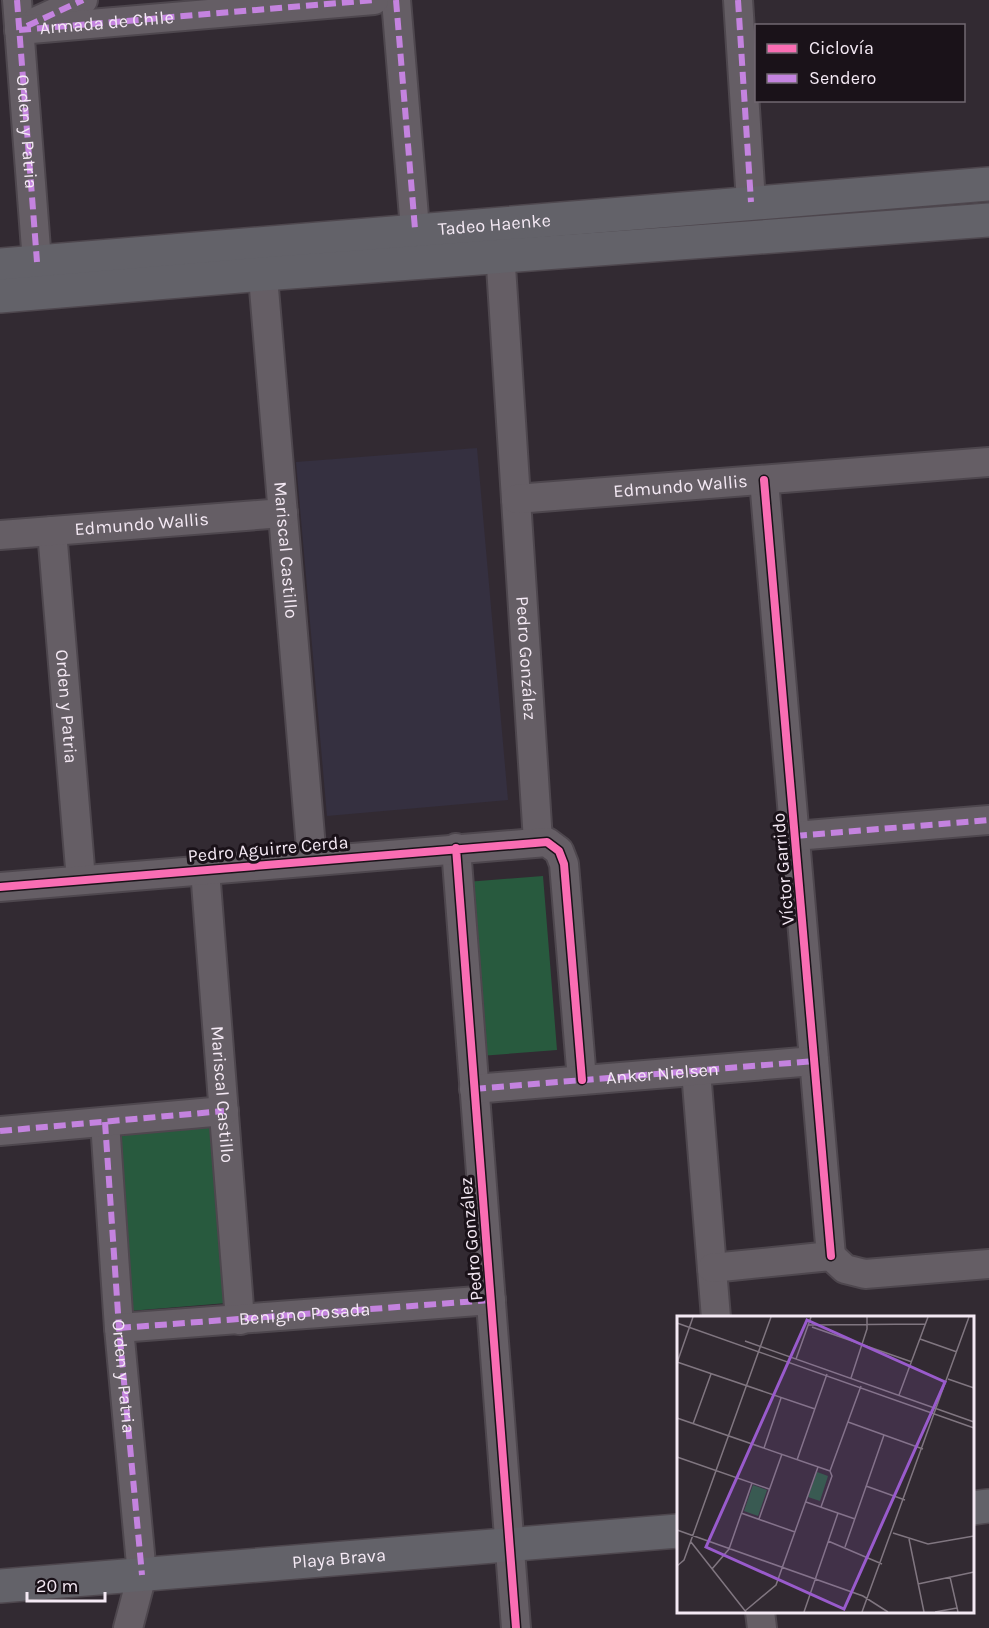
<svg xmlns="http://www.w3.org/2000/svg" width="989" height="1628" viewBox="0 0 989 1628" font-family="Karla,sans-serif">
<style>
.education{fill:#353040}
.green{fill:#285a3e}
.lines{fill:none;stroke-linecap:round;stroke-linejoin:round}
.street-casing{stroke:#4e474e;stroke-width:32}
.secondary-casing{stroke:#4e474e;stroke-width:36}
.street{stroke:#655e65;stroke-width:28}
.secondary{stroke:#636269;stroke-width:33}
.quiet{stroke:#c483df;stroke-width:6;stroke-dasharray:12 6;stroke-linecap:butt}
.cycleway-casing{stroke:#1a1219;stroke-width:11}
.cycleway{stroke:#f96db3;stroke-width:8}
.labels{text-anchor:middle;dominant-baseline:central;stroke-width:6;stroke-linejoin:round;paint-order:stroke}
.street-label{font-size:18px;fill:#f4e9f4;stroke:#1a1219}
.inset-road{fill:none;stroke:#807680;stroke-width:1.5}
.view{fill:#995bcc;fill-opacity:0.15;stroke:#995bcc;stroke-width:3}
.inset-edge{fill:none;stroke:#f4e9f4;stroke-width:3}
</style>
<rect width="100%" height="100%" fill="#322a32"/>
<path class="education" d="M477,448L508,800L327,816L296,462Z"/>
<path class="green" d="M543,876L557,1050L480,1056L466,882Z
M212,1122L227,1303L129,1311L114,1130Z"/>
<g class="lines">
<g class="street-casing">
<g id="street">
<path d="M17,0L37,262"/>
<path d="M396,0L415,229"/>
<path d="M738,0L751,202"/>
<path d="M37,21L83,0"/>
<path id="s1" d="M19,30L374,0"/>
<path id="s2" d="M499,235L538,841"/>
<path id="s3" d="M261,253L312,860"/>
<path d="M764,480L831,1256"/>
<path id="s4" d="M516,499L989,462"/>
<path id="s5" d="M52,531L81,880"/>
<path id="s6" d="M0,535L283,513"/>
<path d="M795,836L989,820"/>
<path d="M456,848L516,1628"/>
<path id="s7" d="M205,870L240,1320"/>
<path d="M0,887L547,842L559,851L564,864L582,1080"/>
<path d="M696,1071L716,1318"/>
<path id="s8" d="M474,1089L814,1061"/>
<path d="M105,1122L119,1328L142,1575L128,1628"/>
<path d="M0,1131L224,1111"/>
<path d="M712,1268L831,1256L845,1269L865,1274L989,1264"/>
<path d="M119,1328L491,1300"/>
<path d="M760,1612L762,1628"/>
</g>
</g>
<g class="secondary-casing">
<g id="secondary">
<path id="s9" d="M0,265L989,184"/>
<path d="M0,296L263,274L989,220"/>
<path d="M972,1508L989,1506"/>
<path id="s10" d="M0,1586L678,1531"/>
</g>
</g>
<use href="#street" class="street"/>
<use href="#secondary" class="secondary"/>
<g class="quiet">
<path id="s11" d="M17,0L37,262"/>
<path d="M396,0L415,229"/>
<path d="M738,0L751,202"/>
<path d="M27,26L83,0"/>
<path d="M19,30L374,0"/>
<path d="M795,836L989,820"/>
<path d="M474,1089L814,1061"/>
<path id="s12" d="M105,1122L119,1328L142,1575"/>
<path d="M0,1131L224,1111"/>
<path id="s13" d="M119,1328L491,1300"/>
</g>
<g class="cycleway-casing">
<path id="cycleway" d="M764,480L831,1256
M456,848L516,1628
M0,887L547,842L559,851L564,864L582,1080"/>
</g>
<use href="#cycleway" class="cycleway"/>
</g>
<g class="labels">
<g class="street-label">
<text stroke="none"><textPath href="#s1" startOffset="88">Armada de Chile</textPath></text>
<text stroke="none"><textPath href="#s11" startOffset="132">Orden y Patria</textPath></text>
<text stroke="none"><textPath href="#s9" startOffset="496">Tadeo Haenke</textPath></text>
<text stroke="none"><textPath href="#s4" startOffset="165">Edmundo Wallis</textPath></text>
<text stroke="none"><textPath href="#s6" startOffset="142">Edmundo Wallis</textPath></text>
<text stroke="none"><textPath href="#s3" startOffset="298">Mariscal Castillo</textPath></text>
<text stroke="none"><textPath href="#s2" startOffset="424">Pedro González</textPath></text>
<text stroke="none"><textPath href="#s5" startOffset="176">Orden y Patria</textPath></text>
<text transform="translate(268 849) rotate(-5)">Pedro Aguirre Cerda</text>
<text transform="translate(783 869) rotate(-95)">Víctor Garrido</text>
<text stroke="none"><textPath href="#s8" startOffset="189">Anker Nielsen</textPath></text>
<text stroke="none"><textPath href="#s7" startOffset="225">Mariscal Castillo</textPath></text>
<text transform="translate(471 1239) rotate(-95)">Pedro González</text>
<text stroke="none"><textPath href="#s13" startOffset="186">Benigno Posada</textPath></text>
<text stroke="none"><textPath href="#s12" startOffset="255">Orden y Patria</textPath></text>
<text stroke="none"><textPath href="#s10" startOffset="340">Playa Brava</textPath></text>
</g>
</g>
<g transform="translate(677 1316)">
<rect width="297" height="297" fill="#322a32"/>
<path d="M140,156L151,160L143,185L131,181ZM76,169L90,174L81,200L67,195Z" fill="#285a3e"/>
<path class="inset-road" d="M0,7L297,112M131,9L248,8M135,11L235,46M243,23L280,36M68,25L297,106M119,43L134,1M0,46L138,93M0,47L16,1M174,62L190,13V1M271,63L297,72M222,79L251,1M0,102L153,155M171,106L246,133M16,108L34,58M87,132L104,82M0,141L92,173M120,144L150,58M189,170L228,184M129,186L178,203M144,191L155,160L153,155L184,70M64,197L118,216M82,203L105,138M0,214L186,280L211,296M216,217L251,228L297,220M232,223L247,296M151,225L205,248M14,226L69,296M168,231L207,119M0,250L7,244L94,1M35,253L52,233L75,167M273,261L281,296M241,268L297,256M68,295L99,269L141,151M127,296L161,197M185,296L292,1M258,296L280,292"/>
<path class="view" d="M130,4L268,66L167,293L29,231Z"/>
<rect width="297" height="297" class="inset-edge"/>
</g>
<rect x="755" y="24" width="210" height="78" fill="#1a1219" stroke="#716871" stroke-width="1.5"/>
<rect x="767" y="44" width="30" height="9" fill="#f96db3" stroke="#716871" stroke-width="1.5"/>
<text x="809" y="54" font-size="18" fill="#f4e9f4">Ciclovía</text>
<rect x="767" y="74" width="30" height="9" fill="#c483df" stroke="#716871" stroke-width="1.5"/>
<text x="809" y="84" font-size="18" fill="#f4e9f4">Sendero</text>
<path d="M27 1592v9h78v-9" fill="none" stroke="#f4e9f4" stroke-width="3"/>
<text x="36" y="1592" font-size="18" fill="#f4e9f4" stroke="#1a1219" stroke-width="4.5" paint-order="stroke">20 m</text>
</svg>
